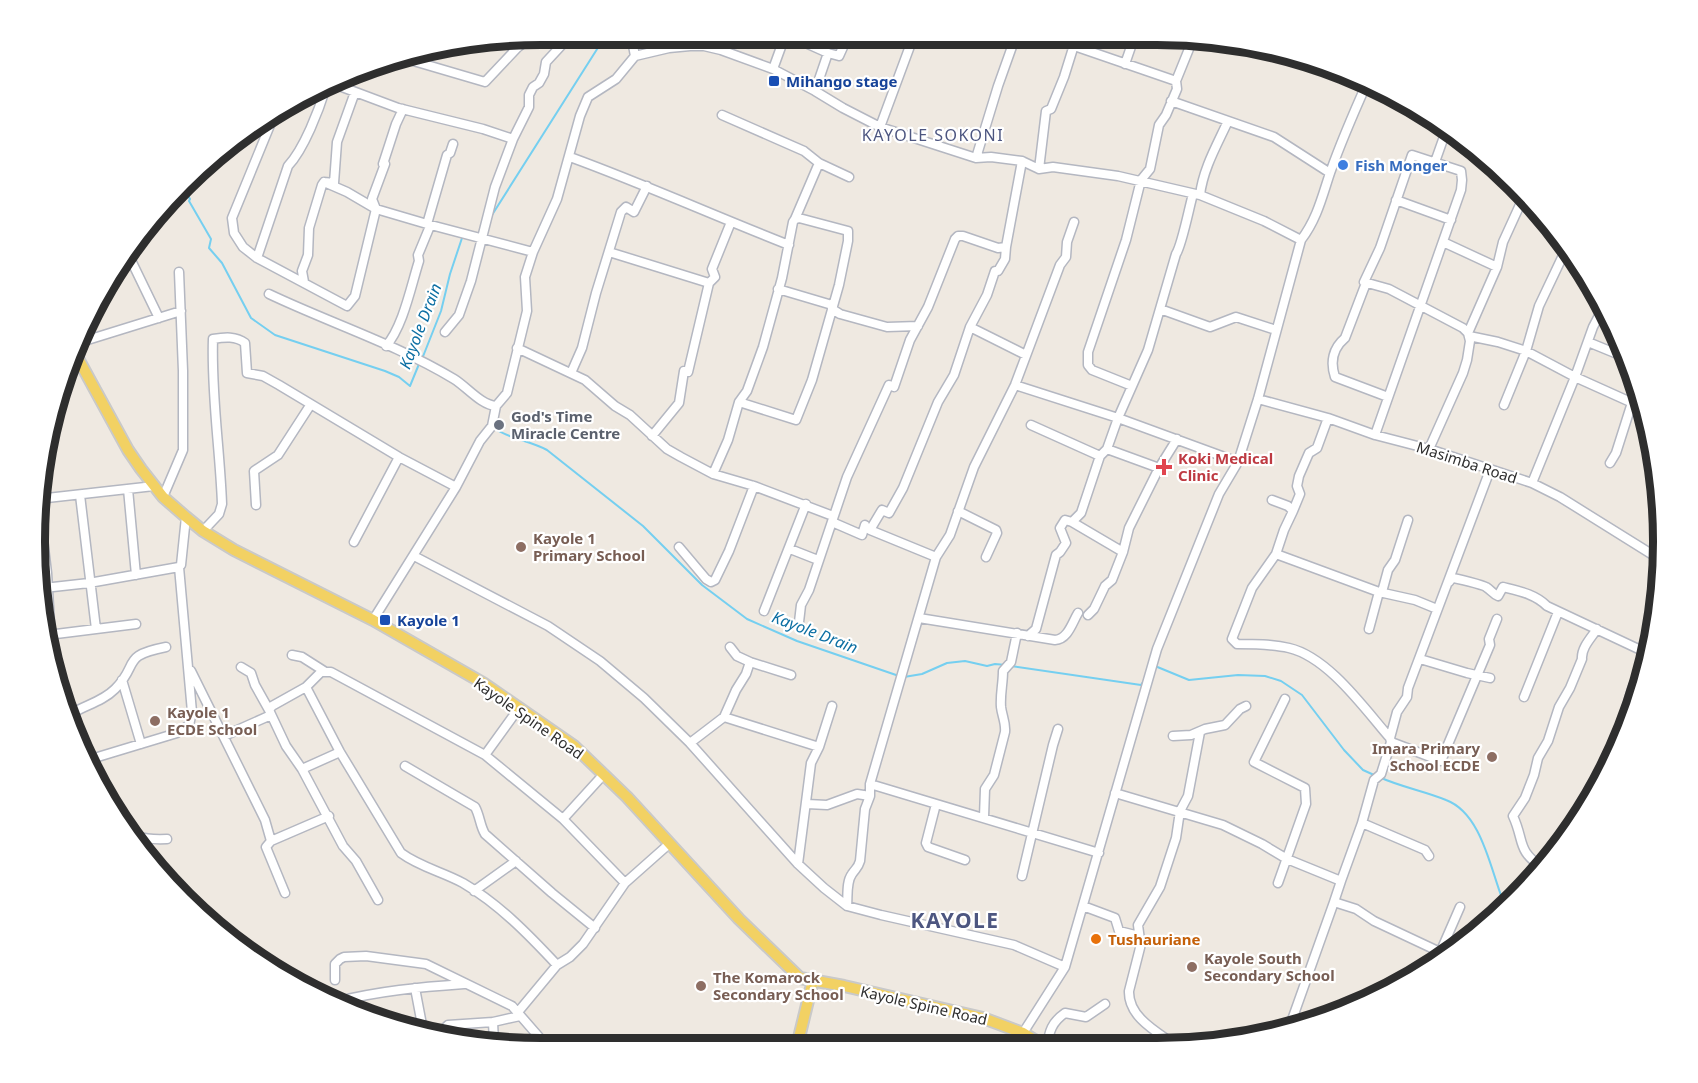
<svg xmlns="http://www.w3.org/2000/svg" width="1698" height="1083" viewBox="0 0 1698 1083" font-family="'Noto Sans',sans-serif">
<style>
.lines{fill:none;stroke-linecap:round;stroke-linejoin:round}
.stream{stroke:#75cff0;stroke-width:2}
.minor-casing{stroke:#b4b7c1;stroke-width:11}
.major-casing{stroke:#c9c9c9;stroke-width:14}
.minor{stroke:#fff;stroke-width:8}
.major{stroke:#f2d163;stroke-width:10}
.transit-dot{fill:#1a4fb4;stroke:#fff;stroke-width:2}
.shop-dot{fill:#3f7fe0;stroke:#fff;stroke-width:2}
.worship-dot{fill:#6b7280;stroke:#fff;stroke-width:2}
.health-dot{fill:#e0444e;stroke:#fff;stroke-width:2}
.education-dot{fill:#8d6e63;stroke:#fff;stroke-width:2}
.food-dot{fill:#e8710a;stroke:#fff;stroke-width:2}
.labels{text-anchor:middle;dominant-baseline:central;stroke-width:4.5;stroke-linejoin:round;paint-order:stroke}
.transit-label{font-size:15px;font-weight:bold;fill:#164399;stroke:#fff;text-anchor:start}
.shop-label{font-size:15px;font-weight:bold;fill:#366cbe;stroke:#fff;text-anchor:start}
.worship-label{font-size:15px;font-weight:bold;fill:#5b616d;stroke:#fff;text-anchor:start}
.health-label{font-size:15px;font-weight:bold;fill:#be3a42;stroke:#fff;text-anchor:start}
.street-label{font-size:15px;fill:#2e2e2e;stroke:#fff}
.education-label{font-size:15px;font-weight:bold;fill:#785e54;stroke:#fff;text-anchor:start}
.food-label{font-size:15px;font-weight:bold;fill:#c56008;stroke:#fff;text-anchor:start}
.neighbourhood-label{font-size:16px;letter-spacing:1.5px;fill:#4d5680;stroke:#fff}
.water-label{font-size:16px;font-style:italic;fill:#0d6fa3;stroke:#fff}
.district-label{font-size:21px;font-weight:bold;letter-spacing:1.5px;fill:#4d5680;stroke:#fff}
.rim{fill:none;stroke:#2e2e2e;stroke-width:8}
</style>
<rect width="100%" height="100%" fill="#efe9e1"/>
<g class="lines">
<path class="stream" d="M195,181L187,194L190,199L189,201L211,239L209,248L222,263L251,318L275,335L385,371L399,377L410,386L419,364
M492,215L606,35
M422,359L441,311L450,274L463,235
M495,429C511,439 530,441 547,450L643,526L702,585L747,619L797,641L899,676
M1011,666L1141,685L1145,679
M1155,666L1189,680L1238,675L1265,676L1281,681L1302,695L1344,750L1363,770L1374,775
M904,677L922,674L947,663L965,661L987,666L995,664L1006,665
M1379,777C1401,787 1424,791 1446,800C1481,813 1490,867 1502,898L1508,903"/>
<g class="minor-casing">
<path id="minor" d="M631,35L635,56
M790,36L828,53
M1051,38L1176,81
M496,42L518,47
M398,58L410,60L485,82L518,47L534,36
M1125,64L1134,38
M773,69L785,36
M334,84L398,108L483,129L513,139
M815,91L828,53L839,56L848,36
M1171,101L1274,137L1330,173
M275,113L232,218L234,233L243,247L257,258L347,306L355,296L376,209L372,199L385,164H383L396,124L403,109
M722,115L804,151L819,163L849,177
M880,127L910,46L900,41L902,37
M570,157C644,184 715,216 789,245
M976,158L998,86L1014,41H1023L1024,38
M1435,162L1446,131
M1039,169L1046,111L1051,109L1064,77L1074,45
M324,182L347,192L376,209L427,224L533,252
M1200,195C1203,169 1217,145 1228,121
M1396,200L1451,220
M795,219L819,163
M1443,242L1497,267L1503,242L1524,196
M609,252L709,283
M128,254L159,318
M257,258L288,166C304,149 319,110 326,87
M304,282L302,271L308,255L309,228L322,185L324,182L334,183L337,142L355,92
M1366,283L1345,338C1333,348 1330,362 1335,377L1388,397
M778,289L832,305
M269,294C330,323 396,344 454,379C467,387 481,405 496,406
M832,309L840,314L887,327L918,326
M1160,309L1210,327L1236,317L1276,330
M970,327L1026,355
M445,332L459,315L471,281L495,187L513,139L529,107V95L533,87L539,83L544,74L546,62L571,35
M1468,333L1497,267
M1469,336L1498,342L1526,351L1575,377L1646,409
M81,342L181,311
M1588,342L1627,358
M386,346C403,327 411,286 419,261L418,255L430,226L427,224L447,155L450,153L453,144
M517,348L585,380L615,406L630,415L667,449L681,457L713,474L754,486L833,516
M571,373L582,348L596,293L621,212L626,207L634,212L647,186
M1015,385L1118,418L1238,462
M1132,386L1092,370L1088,365V352L1126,240L1141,180L1150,169L1159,125L1166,115L1177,89L1176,81L1193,39
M1258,399L1328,418L1375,435L1429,449L1532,483L1560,497L1661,560
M1504,405L1526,351L1539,306L1567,247
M1031,425L1100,456
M1375,435L1461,190L1462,180L1461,171L1412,155L1380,248L1364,282L1389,289L1463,328L1468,333L1470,341L1467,360L1463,373L1429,449
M652,436L679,403L684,371L688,372L709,283L715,277L712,269L731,222
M1107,449L1159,468
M1610,463L1616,453L1637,387
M713,474L728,440L739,402L747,391L763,347L782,278L793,222L795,219L799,218L848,231V241L839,285L812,380L796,420L739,402
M1532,483L1575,377L1593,327L1604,306
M128,489L136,575
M80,495L96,629
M163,497L183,450V371L179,272
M38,498L47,573L53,675
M38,499L154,486
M1272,500L1288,506L1293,511L1284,530L1276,554L1379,592L1415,600L1437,609
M256,505L254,471L278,455L311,404
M958,511L996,530L997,533L986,557
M1293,511L1300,494L1297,486L1299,476L1309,453L1317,448L1328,418
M832,522L862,535L865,525
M1072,522L1123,552
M203,531L219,514L222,504C220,449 211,394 213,339C225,337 236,336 245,343L247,373L263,376L279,385L399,457L456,487
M354,542L399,457
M679,547L706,579L711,582L715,580L729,551L754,486
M790,549L818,560
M1276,554L1252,588L1232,639L1237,644C1255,644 1272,644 1289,648C1328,657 1364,708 1390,738
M414,556L548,626L600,661L644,698L690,743L798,864L824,888L847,906L881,915L1014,945L1065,967
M936,557L870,530L882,510L889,513L903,488L938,402L954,375L970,327L987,295L995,271H998L1005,259L1006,247
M1449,582L1452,578C1456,578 1483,585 1486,587C1491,590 1493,594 1498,596L1503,587C1519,591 1535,594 1547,606L1647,653
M44,588L89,583L179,567
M1382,592L1388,570L1395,560L1408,520
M764,611L806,504
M1088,615L1094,609L1105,586L1112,580L1123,552L1129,528L1159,468L1177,439
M919,618L1055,640C1068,639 1072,623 1078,613
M373,620L456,487L480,441L492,426L496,406L507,393L527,311L525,277L533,252L557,199L580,116L588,97L616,79L635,56L669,48L690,46H704L721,50L773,69L815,91L843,108L880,127L976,158L991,157L1022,161L1039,169L1053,167L1118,176L1200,195L1264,221L1301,240
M799,622L801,605L809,590L847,477L889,385L894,387L910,340L928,307L955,239L958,236H963L998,248L1006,247L1022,161
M1369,629L1379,592
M48,635L136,624
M1028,636L1036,629L1056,555L1060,552L1066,543L1060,528L1065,520L1072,522L1081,513L1100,456L1107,449L1118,418L1148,350L1176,254C1182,245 1189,208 1193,194
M292,655L302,657L324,671
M1420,659L1467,673L1490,678
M750,662L791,675
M241,667L251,673L255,685L269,710
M191,671L265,820L271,841L329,816
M122,680L141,744
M306,687L272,706L269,710L286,746L302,769L343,846L356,861L378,900
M1524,697L1558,612
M519,708L485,755L331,672H321L306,687L340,752L401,853C420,867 443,872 463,883C499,904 529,935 557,965
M71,714C85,705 102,702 115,689C140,664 120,656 166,647
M724,717L736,690L746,674L750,662L737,656L730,647
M221,731L224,736L271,715
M1173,736L1191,735L1205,729L1225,725L1240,709L1246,706
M1391,742L1441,761L1490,645L1489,639L1497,619
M690,743L724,717L819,747L832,706
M485,755L563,819L625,883
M91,759L177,733L189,725L192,712L179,567L181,565L186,517
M405,766L475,807C480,816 480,826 485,834L552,893L595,928
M302,769L340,752
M870,784L1099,853
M1115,793L1223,825L1262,844L1287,859L1341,881L1334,902L1356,909L1374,921L1440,952
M807,804L827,805L857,794L870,796
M936,804L926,843L928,847L965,860
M1587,807L1620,729L1632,689L1649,650
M117,817C133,838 141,840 167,839
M984,817L985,789L994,775L1005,732C1006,723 1002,716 1001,707C1000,694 1003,684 1003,671L1011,662L1017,633
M563,819L604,774
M1362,823L1425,850L1429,856
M271,841L266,847L285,893
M798,864L811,763L819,747
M1543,868C1516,850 1525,842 1513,816L1525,798L1534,775L1538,758L1548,741L1559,707L1570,688L1582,659C1581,648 1591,638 1597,629
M1022,876L1053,745L1058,729
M1341,881L1362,823L1374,780L1381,774L1391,742L1390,738L1397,712L1407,697L1408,688L1490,470
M1278,883L1306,804L1305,788L1254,762L1285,699
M474,891L516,861
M847,906C848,896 846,882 852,874C856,868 858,868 860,861L865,809L870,796V784L936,557L950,535L974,467L1015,385L1060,265L1066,257L1067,242L1074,222
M1083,906L1115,918L1119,931L1139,936L1141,944L1129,991C1128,1018 1159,1033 1178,1047
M1140,940L1138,925L1160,887L1176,838L1180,811L1188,796L1200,732
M1436,962L1460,907
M335,980V964L340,959L344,957L366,956L426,964L512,1006L546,1045
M415,988L423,1030
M335,1002C378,991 421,987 464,984
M518,1012L557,965L570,957L583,944L625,883L669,844
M1288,1031L1334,902
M1023,1033L1065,967L1157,649L1219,494L1238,462L1258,399L1301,240C1317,219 1322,197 1330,173C1341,142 1354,112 1367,83
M444,1036V1029L448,1025L493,1022
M498,1044L494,1043L493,1022L520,1016
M1047,1047C1049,1031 1052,1022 1065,1013L1086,1017L1105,1004"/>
</g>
<g class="major-casing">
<path id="major" d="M75,353L128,450L141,469L163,497L186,517L203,531L234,550L373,620L483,683L574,746L627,797L739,919L800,978L844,986L983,1018L1023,1033L1046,1047
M797,1046L813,980"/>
</g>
<use href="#minor" class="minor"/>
<use href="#major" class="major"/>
</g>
<g class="transit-dot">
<rect x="768" y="75" width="12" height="12" rx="3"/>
<rect x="379" y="614" width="12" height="12" rx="3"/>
</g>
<circle class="shop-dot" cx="1343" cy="165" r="6"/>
<circle class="worship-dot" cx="499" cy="425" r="6"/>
<path class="health-dot" d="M1161 458h6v6h6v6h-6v6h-6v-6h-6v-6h6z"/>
<g class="education-dot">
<circle cx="521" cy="547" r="6"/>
<circle cx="155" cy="721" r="6"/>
<circle cx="1492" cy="757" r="6"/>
<circle cx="1192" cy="967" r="6"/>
<circle cx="701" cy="986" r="6"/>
</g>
<circle class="food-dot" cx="1096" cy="939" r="6"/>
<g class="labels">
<g class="transit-label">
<text x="786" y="81">Mihango stage</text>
<text x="397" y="620">Kayole 1</text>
</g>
<g class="shop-label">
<text x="1355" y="165">Fish Monger</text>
</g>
<g class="worship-label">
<text x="511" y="416">God's Time<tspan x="511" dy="17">Miracle Centre</tspan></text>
</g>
<g class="health-label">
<text x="1178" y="458">Koki Medical<tspan x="1178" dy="17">Clinic</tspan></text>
</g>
<g class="street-label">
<text transform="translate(1467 462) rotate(18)">Masimba Road</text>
<text transform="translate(529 718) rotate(35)">Kayole Spine Road</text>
<text transform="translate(924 1005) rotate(13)">Kayole Spine Road</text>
</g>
<g class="education-label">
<text x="533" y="538">Kayole 1<tspan x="533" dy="17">Primary School</tspan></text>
<text x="167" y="712">Kayole 1<tspan x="167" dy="17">ECDE School</tspan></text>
<text x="1480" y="748" text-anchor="end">Imara Primary<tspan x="1480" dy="17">School ECDE</tspan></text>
<text x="1204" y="958">Kayole South<tspan x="1204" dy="17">Secondary School</tspan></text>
<text x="713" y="977">The Komarock<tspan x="713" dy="17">Secondary School</tspan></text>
</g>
<g class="food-label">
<text x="1108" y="939">Tushauriane</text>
</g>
<g class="neighbourhood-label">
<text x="933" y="135">KAYOLE SOKONI</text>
</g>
<g class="water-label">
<text transform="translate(420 326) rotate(-69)">Kayole Drain</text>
<text transform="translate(815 632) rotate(21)">Kayole Drain</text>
</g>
<g class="district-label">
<text x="955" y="920">KAYOLE</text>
</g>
</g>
<path d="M0 0H1698V1083H0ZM541 45H1157A496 496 0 0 1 1653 541V542A496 496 0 0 1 1157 1038H541A496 496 0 0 1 45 542V541A496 496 0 0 1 541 45Z" fill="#fff" fill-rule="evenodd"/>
<path class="rim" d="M541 45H1157A496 496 0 0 1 1653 541V542A496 496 0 0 1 1157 1038H541A496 496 0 0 1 45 542V541A496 496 0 0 1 541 45Z"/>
</svg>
